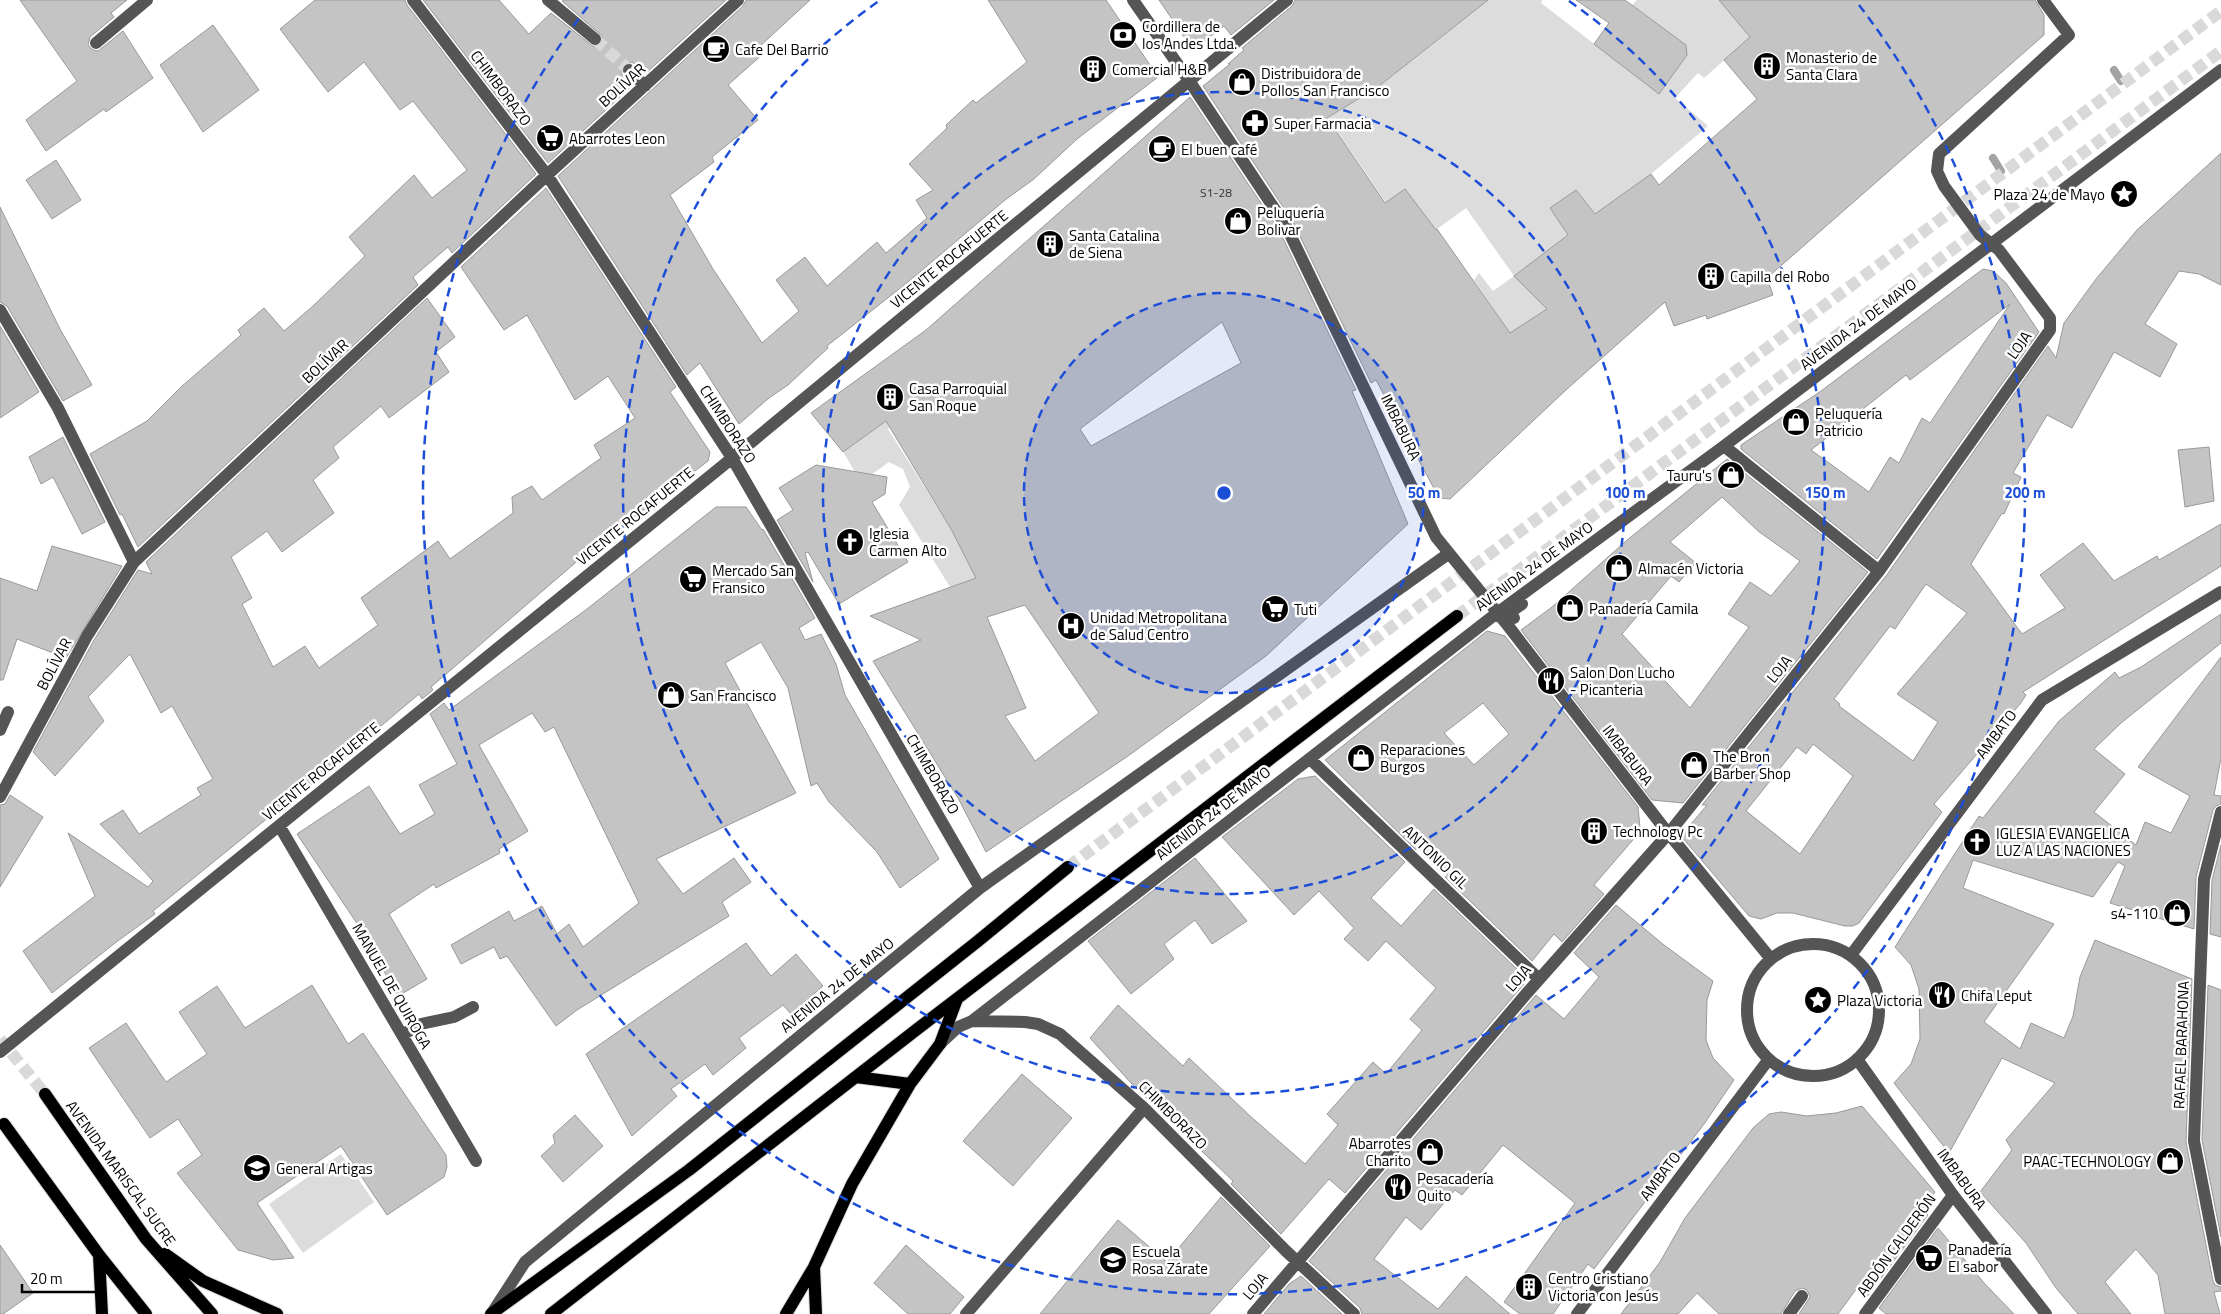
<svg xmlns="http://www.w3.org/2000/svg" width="2221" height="1314" viewBox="0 0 2221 1314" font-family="'Titillium Web',sans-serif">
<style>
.green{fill:#dcdcdc}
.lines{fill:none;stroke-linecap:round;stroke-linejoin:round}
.stream{stroke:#a3a3a3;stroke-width:8}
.building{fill:#c4c4c4;stroke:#999;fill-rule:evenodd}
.minor-tunnel{stroke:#d9d9d9;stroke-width:12;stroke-dasharray:12 6;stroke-linecap:butt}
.major-tunnel{stroke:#d9d9d9;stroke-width:12;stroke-dasharray:12 6;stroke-linecap:butt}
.major-casing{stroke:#dbdbdb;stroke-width:14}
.minor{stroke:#555;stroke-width:12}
.major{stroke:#000;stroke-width:12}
.ring{fill:none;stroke:#1d4ed8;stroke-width:2.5;stroke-dasharray:9 6}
.labels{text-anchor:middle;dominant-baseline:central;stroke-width:5;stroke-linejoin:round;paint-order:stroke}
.number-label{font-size:12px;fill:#313131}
.poi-label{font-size:15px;fill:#000;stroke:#fff;text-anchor:start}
.street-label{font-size:15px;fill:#000;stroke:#fff}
.centre{fill:#1d4ed8;stroke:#fff;stroke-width:2.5}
.ring-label{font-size:15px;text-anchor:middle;font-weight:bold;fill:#1d4ed8;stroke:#fff;stroke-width:5;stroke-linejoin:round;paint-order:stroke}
</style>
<rect width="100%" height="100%" fill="#fff"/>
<path class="green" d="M1488,0H1542L1541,3L1658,93L1687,55L1686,45L1632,5L1637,0H1719L1750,37L1704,78L1698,73L1675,98L1708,126L1651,174L1595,214L1576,190L1550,208L1568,235L1514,276L1562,324L1521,326L1510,333L1474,280L1479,273L1493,291L1514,276L1466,208L1415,245L1328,118L1379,87Z
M918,398L906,416L888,429L951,529L976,578L950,587L899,505L910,487L903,469L889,462L861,482L842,450L860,440Z
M341,1154L374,1202L303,1253L269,1204Z"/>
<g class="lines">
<path class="stream" d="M2114,70L2121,81
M1993,158L2001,171"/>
</g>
<path class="building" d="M20,0H127L111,13L114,17L90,37L88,45L93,50L98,51L123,31L153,78L106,112L104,109L46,151L26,120L77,81Z
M315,0H405L407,5L536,174L452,253L448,247L413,277L418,285L138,547L122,514L120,515L90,454L147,421L181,387L241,335L238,330L264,308L284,331L313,306L365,256L349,237L414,175L432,198L467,170L413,101L400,110L364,62L328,92L280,29Z
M423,0H499L529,34L551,13L594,47L602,44V36L562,1L564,0H726L645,74L632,62L624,64L621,73L633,85L548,163Z
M746,0H810L758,48L764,53L728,85L758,120L712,157L714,162L670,195L713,269L762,343L799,311L776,280L805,257L827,286L877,242L886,253L927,218L916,200L933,190L909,164L947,128L946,125L973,100L976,103L1027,62L988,0H1106L1158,77L1077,139L1034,179L1005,200L908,282L827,346L828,348L788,385L769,398L739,424L700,363L687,375L558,176L743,6Z
M1159,0H1274L1231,35L1224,26L1193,50Z
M1295,0H1488L1378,87L1327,118L1385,203L1405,189L1436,230L1437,229L1510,333L1547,309L1514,276L1568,235L1550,208L1576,190L1595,214L1651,174L1659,185L1757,99L1724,60L1750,37L1719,0H2035L2044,15V35L1767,278L1773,295L1707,319L1706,315L1674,326L1665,302L1567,389L1450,499L1439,498L1376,380L1371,383L1293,222L1203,86L1230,64H1228L1244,50L1242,48L1292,6Z
M1576,0H1625L1686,45L1687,55L1659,94L1594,44L1609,23Z
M213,25L259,90L203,132L160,65Z
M1190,97L1279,230L1356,390L1352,391L1408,524L1266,656L1128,756L986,852L958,798L873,661L921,640L870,616L976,578L951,529L886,421L843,452L811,413L926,330ZM1222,322L1241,363L1091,446L1080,429ZM1025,605L1099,713L1035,761L1005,716L1026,708L987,617Z
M2221,153V285L2199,274L2179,271L2145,324L2177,344L2160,377L2114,352L2072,428L2047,415L2013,473L2021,477L2004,514L2002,513L1971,564L2022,634L2065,608L2040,575L2083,543L2114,581L2157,556L2159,560L2221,524V566L2023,692L2026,695L2020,704L1934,804L1942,812L1859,923L1853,926H1845L1793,913H1777L1761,919L1749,916L1681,836L1707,805H1702L1886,576L2048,346L2056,358L2064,323L2096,279L2137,230ZM1926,584L1967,613L1897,694L1938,722L1913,761L1839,706L1840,704L1834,699L1890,626L1895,629ZM1813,744L1853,776L1800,854L1746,811L1797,747L1806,754Z
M56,160L81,200L52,219L26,180Z
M546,188L676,387L670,392L710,452L708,461L582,557L431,687L433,690L422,699L419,694L281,810L280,808L153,911L155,914L115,943L52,993L23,951L95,896L68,833L148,887L153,881L100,824L123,810L139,834L201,795L197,788L213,779L172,706L161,713L130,654L88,697L104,721L55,776L33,752L94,640L138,570L152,574L146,562L427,298L455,337L436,352L449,372L389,418L381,406L333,447L339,458L313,480L334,513L282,552L267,531L231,557L252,598L242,604L273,667L305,646L319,668L378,625L361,598L438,541L450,559L513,513L512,497L532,486L542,500L601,458L594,445L635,418L608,376L575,400L527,315L504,330L461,267Z
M0,207L60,329L92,385L63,401L7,306L0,302Z
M1983,269L1993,271L2006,283L2039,332L1877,559L1741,449V445L1821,391ZM2010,304L1930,423L1922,418L1899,463L1890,457L1869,492L1811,450L1906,375L1910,380Z
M0,326L39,392L0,418Z
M63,437L105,522L82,534L53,477L41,484L29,457Z
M2209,447L2214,501L2185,507L2178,450Z
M1727,459L1868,572L1683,803L1652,800L1521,630L1552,607L1626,541ZM1722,497L1758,531L1800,561L1771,596L1750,582L1728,614L1749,627L1690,708L1622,634L1671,576L1679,582L1696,563L1670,542Z
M816,465L887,477L885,494L872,502L908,562L839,604L808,552L805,553L813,582L777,520L793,510L779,488Z
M716,507H746L762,530L763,529L815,618L799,628L805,640L821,634L836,664L845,695L939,859L900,888L877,852L829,802L817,783L811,786L788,688L761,642L725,663L796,793L656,859L683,894L734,858L751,882L722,902L729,916L577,1010L556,1026L507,956L500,959L494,947L461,964L451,945L509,911L514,921L542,906L557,934L569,924L583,947L639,903L554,727L545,732L532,713L479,745L528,831L499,849L500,853L436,888L434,884L389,914L427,979L398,996L356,922L297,834L369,786L400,834L435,814L419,785L457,764L430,714L444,703L449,710L587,609Z
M52,546L122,566L66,658L17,639L3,680H0V578L37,591Z
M2221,614V643L2121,723L2094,749L2125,774L2094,812L2136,845L2145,822L2171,833L2190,796L2138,767L2221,657V758L2214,795L2221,796V804L2216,806L2213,810L2196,877L2194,929L2110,903L2125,866L2118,862L2093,897L1973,860L1963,888L2054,924L1984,1022L2020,1049L2031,1023L2064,1038L2073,1016L2080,977L2095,940L2192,979L2186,1142L2213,1281L2215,1285L2221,1287V1291L2214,1292L2220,1314H2165L2158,1275L2136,1249L2105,1282L2131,1314H2078L2056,1288L2026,1243L1980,1192L2012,1150L2006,1140L2055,1083L2002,1058L1949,1153L1894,1083L1911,1064L1920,1039L1919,989L1911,965L1895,947L1979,816L1983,818L2059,721L2115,672L2119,678L2141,667Z
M1487,631L1505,636L1638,807L1640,828L1638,834L1594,885L1604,894L1562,942L1554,934L1532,961L1445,877L1448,875L1418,847L1416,850L1325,760ZM1483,703L1509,734L1474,765L1444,733Z
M1315,776L1405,862L1371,898L1401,926L1434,889L1522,974L1518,980L1524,984L1345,1193L1329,1179L1281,1234L1231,1184L1233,1181L1131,1083L1090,1038L1118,1005L1183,1066L1189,1058L1249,1115L1305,1164L1338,1125L1327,1114L1373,1062L1386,1074L1422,1030L1410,1019L1436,988L1386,941L1368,961L1344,939L1354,928L1319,891L1294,915L1222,837L1298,779Z
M10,795L43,817L0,887V805L5,804Z
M2221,845V937L2210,934L2212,880Z
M1195,858L1247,921L1212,944L1195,920L1164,944L1174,959L1131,994L1088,941Z
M1616,905L1664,945L1713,981L1707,1000L1706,1040L1713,1058L1734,1080L1704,1124L1594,1269L1588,1264L1553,1314H1520L1504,1302L1575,1203L1503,1145L1462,1195L1455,1190L1421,1230L1406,1217L1374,1259L1438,1309L1466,1276L1510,1314H1362L1360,1308L1309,1261L1536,995L1564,1019L1599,977L1574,953Z
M746,943L771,976L796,954L823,986L791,1014L783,1005L739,1038L746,1048L713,1075L705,1064L671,1089L677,1096L632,1136L586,1054Z
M312,985L348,1044L363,1033L446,1155L447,1167L444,1177L387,1215L341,1146L257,1203L294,1258L273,1260L238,1250L177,1173L202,1155L178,1119L150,1138L89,1048L126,1023L166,1082L207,1054L179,1012L217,986L245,1028Z
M2208,985L2221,990V1237L2202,1140Z
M1022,1074L1072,1118L1013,1186L963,1141Z
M1862,1106L1935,1192L1922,1209L1928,1215L1867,1297L1857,1288L1838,1314H1799L1810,1297L1807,1290L1802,1288L1795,1291L1781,1314H1719L1697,1293L1678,1314H1621L1660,1262L1685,1218L1753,1128L1769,1114L1781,1112L1807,1116L1836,1113Z
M575,1115L603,1146L563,1182L541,1156L555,1143L553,1135Z
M1221,1197L1270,1246L1209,1314H1040L1118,1220L1167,1262Z
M1938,1228L1985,1284L2014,1314H1886L1879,1308Z
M0,1245L33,1293L3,1314H0Z
M906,1245L964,1297L950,1314H908L874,1283Z
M1301,1276L1342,1314H1264L1289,1284Z"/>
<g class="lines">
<path class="minor-tunnel" d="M595,39L629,70"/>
<path class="major-tunnel" d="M1457,616L2221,51
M1068,867L2221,11
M0,1039L45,1094"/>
<g class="major-casing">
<path id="major" d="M856,1077L910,1084
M45,1094L146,1239L212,1314
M4,1124L99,1255L146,1314
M165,1254L203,1281L277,1314
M99,1255L102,1314
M814,1267L816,1314
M491,1314L689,1170L978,941L1068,867
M551,1314L916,1030L1457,616
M786,1314L814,1267L852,1184L910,1084L940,1044L957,999"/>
</g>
<path class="minor" d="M413,0L547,175L732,458L980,888
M548,0L595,39
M1133,0L1190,82L1286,226L1436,537L1509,627L1664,828L1771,959
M96,43L147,0
M629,70L645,86
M0,310L58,408L134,562
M1724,446L1879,571
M1514,618L1509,613L1522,604
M0,730L8,712
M1310,759L1539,979
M0,797L87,636L134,562L547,175L738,0
M2221,812L2204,879L2194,1141L2221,1279
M280,827L476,1161
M1747 1010a66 66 0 1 1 132 0a66 66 0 1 1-132 0Z
M1851,955L2042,700L2221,592
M972,1021L1497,613L1724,446L2221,70
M402,1035L421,1024L454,1017L473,1007
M940,1044L958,1027L972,1021L1025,1022L1038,1024L1060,1034L1144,1108L1286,1251L1354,1314
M0,1052L720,468L1287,0
M1857,1059L1953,1195L2046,1314
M492,1313L525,1262L980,888L1448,554
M966,1314L1144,1108
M1253,1314L1527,993L1669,833L1879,571L2050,330V318L1999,250L1980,235L1944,186L1937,171L1939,154L2069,35L2043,0
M1577,1314L1769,1059
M1789,1314L1802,1296
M1865,1314L1953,1195"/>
<use href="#major" class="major"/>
</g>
<circle cx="1224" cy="493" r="200" fill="#1d4ed8" fill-opacity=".12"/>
<g class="ring">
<circle cx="1224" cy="493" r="200"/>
<circle cx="1224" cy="493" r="401"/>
<path d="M1569 1A601 601 0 1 1 879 1"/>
<path d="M1859 5A801 801 0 1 1 589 5"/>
</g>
<defs>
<g id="bank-disc" transform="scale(1.4375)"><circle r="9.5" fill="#000" stroke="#fff"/><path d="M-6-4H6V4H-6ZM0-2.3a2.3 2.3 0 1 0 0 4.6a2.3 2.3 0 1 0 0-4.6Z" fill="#fff"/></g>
<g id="cafe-disc" transform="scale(1.4375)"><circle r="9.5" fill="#000" stroke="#fff"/><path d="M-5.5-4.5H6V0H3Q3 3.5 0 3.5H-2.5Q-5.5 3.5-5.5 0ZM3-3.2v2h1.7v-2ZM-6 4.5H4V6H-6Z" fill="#fff"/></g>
<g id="building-disc" transform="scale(1.4375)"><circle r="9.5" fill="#000" stroke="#fff"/><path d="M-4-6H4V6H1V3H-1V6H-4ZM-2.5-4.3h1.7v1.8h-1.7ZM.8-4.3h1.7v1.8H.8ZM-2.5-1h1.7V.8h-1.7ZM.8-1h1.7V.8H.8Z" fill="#fff"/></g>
<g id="shop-disc" transform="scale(1.4375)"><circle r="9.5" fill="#000" stroke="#fff"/><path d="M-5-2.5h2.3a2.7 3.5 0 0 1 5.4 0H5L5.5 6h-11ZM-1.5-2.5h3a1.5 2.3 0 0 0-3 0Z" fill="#fff"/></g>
<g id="pharmacy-disc" transform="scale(1.4375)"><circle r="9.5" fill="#000" stroke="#fff"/><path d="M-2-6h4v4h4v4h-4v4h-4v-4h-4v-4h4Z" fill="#fff"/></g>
<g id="supermarket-disc" transform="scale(1.4375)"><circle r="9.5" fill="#000" stroke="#fff"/><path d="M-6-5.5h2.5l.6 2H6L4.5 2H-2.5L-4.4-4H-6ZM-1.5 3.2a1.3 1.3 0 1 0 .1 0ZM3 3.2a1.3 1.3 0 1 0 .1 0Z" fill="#fff"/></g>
<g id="sight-disc" transform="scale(1.4375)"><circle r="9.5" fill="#000" stroke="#fff"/><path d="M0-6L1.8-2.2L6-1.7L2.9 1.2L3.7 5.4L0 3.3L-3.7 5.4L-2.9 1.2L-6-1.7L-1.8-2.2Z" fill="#fff"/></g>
<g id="church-disc" transform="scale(1.4375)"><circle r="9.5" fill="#000" stroke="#fff"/><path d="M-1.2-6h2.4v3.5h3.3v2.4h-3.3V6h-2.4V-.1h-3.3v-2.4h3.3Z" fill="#fff"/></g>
<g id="hospital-disc" transform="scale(1.4375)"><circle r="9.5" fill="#000" stroke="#fff"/><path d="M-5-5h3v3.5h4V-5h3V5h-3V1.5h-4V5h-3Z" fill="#fff"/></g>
<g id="restaurant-disc" transform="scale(1.4375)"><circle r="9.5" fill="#000" stroke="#fff"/><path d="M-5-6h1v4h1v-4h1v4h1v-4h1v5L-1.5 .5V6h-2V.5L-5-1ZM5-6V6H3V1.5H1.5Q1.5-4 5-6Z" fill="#fff"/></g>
<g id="school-disc" transform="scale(1.4375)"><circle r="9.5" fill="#000" stroke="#fff"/><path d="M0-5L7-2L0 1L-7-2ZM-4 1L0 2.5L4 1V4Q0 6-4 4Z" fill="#fff"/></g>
</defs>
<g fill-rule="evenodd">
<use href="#bank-disc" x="1123" y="35"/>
<use href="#cafe-disc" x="716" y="49"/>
<use href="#building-disc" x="1767" y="66"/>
<use href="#building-disc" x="1093" y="69"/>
<use href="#shop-disc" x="1242" y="82"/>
<use href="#pharmacy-disc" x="1255" y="123"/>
<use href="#supermarket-disc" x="550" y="138"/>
<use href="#cafe-disc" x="1162" y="149"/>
<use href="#sight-disc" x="2124" y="194"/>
<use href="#shop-disc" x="1238" y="221"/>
<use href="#building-disc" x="1050" y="244"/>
<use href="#building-disc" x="1711" y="276"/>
<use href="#building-disc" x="890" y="397"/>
<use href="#shop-disc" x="1796" y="422"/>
<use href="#shop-disc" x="1731" y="475"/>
<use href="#church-disc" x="850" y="542"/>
<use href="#shop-disc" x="1619" y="568"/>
<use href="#supermarket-disc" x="693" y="579"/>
<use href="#shop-disc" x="1570" y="608"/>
<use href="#supermarket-disc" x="1275" y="609"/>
<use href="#hospital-disc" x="1071" y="626"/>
<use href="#restaurant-disc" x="1551" y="681"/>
<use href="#shop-disc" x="671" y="695"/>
<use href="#shop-disc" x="1361" y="758"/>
<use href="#shop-disc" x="1694" y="765"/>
<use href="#building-disc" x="1594" y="831"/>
<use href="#church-disc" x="1977" y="842"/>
<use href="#shop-disc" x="2177" y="913"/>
<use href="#restaurant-disc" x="1942" y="995"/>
<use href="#sight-disc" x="1818" y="1000"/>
<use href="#shop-disc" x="1430" y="1152"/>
<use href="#shop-disc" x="2170" y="1161"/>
<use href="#school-disc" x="257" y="1168"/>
<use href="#restaurant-disc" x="1398" y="1187"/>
<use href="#supermarket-disc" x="1929" y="1258"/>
<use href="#school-disc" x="1113" y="1260"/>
<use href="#building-disc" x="1529" y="1287"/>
</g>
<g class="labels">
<g class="number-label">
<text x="1216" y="192">S1-28</text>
</g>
<g class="poi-label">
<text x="1142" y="26">Cordillera de<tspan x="1142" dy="17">los Andes Ltda.</tspan></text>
<text x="735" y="49">Cafe Del Barrio</text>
<text x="1786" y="57">Monasterio de<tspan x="1786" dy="17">Santa Clara</tspan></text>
<text x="1112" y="69">Comercial H&amp;B</text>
<text x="1261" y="73">Distribuidora de<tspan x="1261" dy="17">Pollos San Francisco</tspan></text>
<text x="1274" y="123">Super Farmacia</text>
<text x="569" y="138">Abarrotes Leon</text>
<text x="1181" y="149">El buen café</text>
<text x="2105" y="194" text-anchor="end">Plaza 24 de Mayo</text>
<text x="1257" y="212">Peluquería<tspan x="1257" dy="17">Bolivar</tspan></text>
<text x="1069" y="235">Santa Catalina<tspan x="1069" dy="17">de Siena</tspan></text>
<text x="1730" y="276">Capilla del Robo</text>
<text x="909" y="388">Casa Parroquial<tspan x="909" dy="17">San Roque</tspan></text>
<text x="1815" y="413">Peluquería<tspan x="1815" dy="17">Patricio</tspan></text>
<text x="1712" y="475" text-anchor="end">Tauru's</text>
<text x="869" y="533">Iglesia<tspan x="869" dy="17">Carmen Alto</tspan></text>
<text x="1638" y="568">Almacén Victoria</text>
<text x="712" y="570">Mercado San<tspan x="712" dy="17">Fransico</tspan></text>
<text x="1589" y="608">Panadería Camila</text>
<text x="1294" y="609">Tuti</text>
<text x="1090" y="617">Unidad Metropolitana<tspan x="1090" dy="17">de Salud Centro</tspan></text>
<text x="1570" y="672">Salon Don Lucho<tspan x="1570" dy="17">- Picanteria</tspan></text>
<text x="690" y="695">San Francisco</text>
<text x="1380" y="749">Reparaciones<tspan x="1380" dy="17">Burgos</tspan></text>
<text x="1713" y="756">The Bron<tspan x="1713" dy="17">Barber Shop</tspan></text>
<text x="1613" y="831">Technology Pc</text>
<text x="1996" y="833">IGLESIA EVANGELICA<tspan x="1996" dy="17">LUZ A LAS NACIONES</tspan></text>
<text x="2158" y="913" text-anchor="end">s4-110</text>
<text x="1961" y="995">Chifa Leput</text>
<text x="1837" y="1000">Plaza Victoria</text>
<text x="1411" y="1143" text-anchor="end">Abarrotes<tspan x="1411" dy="17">Charito</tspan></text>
<text x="2151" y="1161" text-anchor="end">PAAC-TECHNOLOGY</text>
<text x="276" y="1168">General Artigas</text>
<text x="1417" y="1178">Pesacadería<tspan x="1417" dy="17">Quito</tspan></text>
<text x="1948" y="1249">Panadería<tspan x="1948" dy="17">El sabor</tspan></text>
<text x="1132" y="1251">Escuela<tspan x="1132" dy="17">Rosa Zárate</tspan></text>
<text x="1548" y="1278">Centro Cristiano<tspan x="1548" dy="17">Victoria con Jesús</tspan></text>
</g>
<g class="street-label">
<text transform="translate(622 85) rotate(-42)">BOLÍVAR</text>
<text transform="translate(501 88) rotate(53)">CHIMBORAZO</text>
<text transform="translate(949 259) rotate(-39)">VICENTE ROCAFUERTE</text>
<text transform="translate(1858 324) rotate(-37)">AVENIDA 24 DE MAYO</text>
<text transform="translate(2019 345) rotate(-55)">LOJA</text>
<text transform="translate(325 361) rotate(-43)">BOLÍVAR</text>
<text transform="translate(728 424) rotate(57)">CHIMBORAZO</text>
<text transform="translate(1401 427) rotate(64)">IMBABURA</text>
<text transform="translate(635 516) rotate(-39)">VICENTE ROCAFUERTE</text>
<text transform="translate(1534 566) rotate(-36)">AVENIDA 24 DE MAYO</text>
<text transform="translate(54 664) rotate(-62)">BOLÍVAR</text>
<text transform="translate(1779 669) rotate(-51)">LOJA</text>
<text transform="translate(1996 734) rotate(-53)">AMBATO</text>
<text transform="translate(1628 755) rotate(52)">IMBABURA</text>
<text transform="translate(321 771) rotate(-39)">VICENTE ROCAFUERTE</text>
<text transform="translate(933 774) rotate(60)">CHIMBORAZO</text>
<text transform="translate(1213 813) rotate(-38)">AVENIDA 24 DE MAYO</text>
<text transform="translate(1436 857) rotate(44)">ANTONIO GIL</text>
<text transform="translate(1518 978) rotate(-49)">LOJA</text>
<text transform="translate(837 985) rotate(-39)">AVENIDA 24 DE MAYO</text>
<text transform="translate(392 986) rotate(60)">MANUEL DE QUIROGA</text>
<text transform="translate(2181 1045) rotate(-88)">RAFAEL BARAHONA</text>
<text transform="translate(1173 1115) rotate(45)">CHIMBORAZO</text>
<text transform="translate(121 1173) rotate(54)">AVENIDA MARISCAL SUCRE</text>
<text transform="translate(1660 1176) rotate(-53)">AMBATO</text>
<text transform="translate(1962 1179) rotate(54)">IMBABURA</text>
<text transform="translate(1896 1245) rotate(-54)">ABDÓN CALDERÓN</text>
<text transform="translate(1255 1286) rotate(-50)">LOJA</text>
</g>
</g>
<circle cx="1224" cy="493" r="8" class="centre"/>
<g class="ring-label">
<text x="1424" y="498">50 m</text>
<text x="1625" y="498">100 m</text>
<text x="1825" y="498">150 m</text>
<text x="2025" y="498">200 m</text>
</g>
<path d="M22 1284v8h80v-8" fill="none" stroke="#000000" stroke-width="2.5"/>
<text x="30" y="1284" font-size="15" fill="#000000" stroke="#ffffff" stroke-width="4" paint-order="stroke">20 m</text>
</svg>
